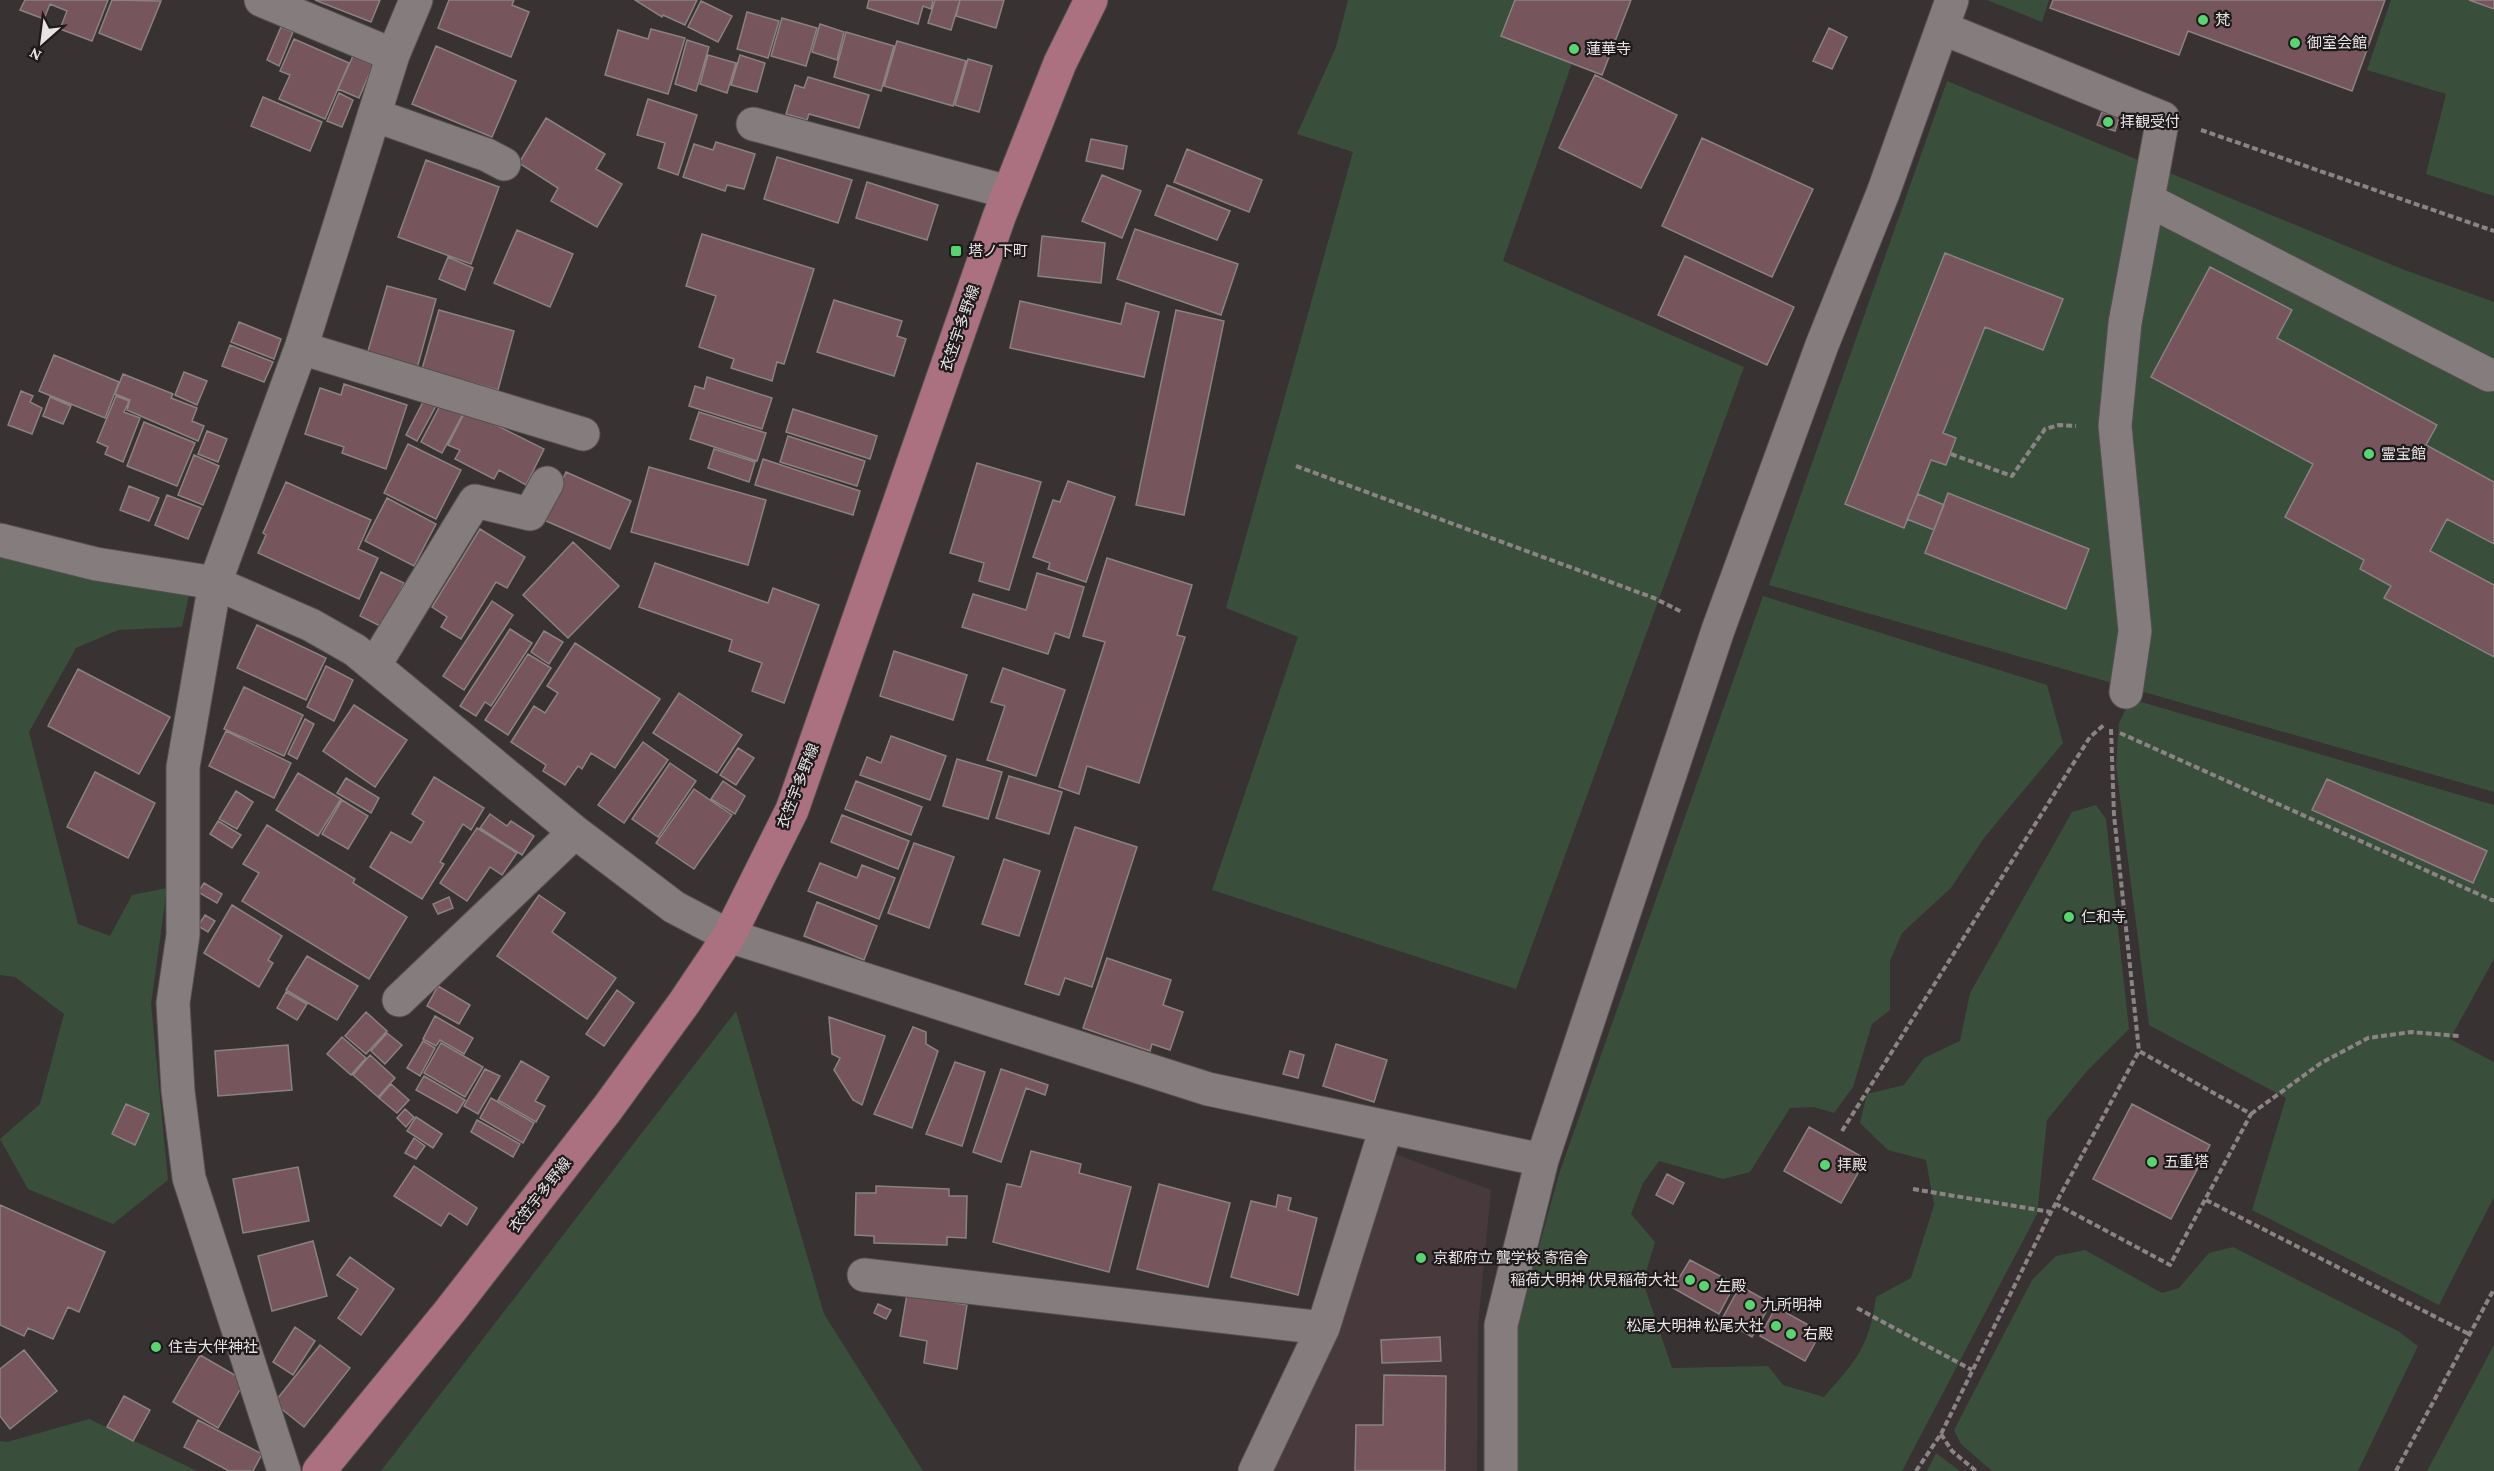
<svg xmlns="http://www.w3.org/2000/svg" width="2494" height="1471" viewBox="0 0 2494 1471" font-family="'Crimson Pro','Noto Sans JP',serif">
<style>
.built{fill:#48393d}
.green{fill:#3a4e3c}
.building{fill:#77555d;stroke:#8a8183;stroke-width:1.5}
.lines{fill:none;stroke-linecap:round;stroke-linejoin:round}
.minor-casing{stroke:#544e4f;stroke-width:35}
.major-casing{stroke:#544e4f;stroke-width:35}
.path{stroke:#8a8485;stroke-width:4;stroke-dasharray:6 3;stroke-linecap:butt}
.minor{stroke:#857c7e;stroke-width:33}
.major{stroke:#ab7181;stroke-width:33}
.poi-dot{fill:#57d570;stroke:#1e1a1b;stroke-width:2}
.labels{text-anchor:middle;dominant-baseline:central;stroke-width:4.5;stroke-linejoin:round;paint-order:stroke}
.poi-label{font-size:15px;fill:#e8e3e4;stroke:#1e1a1b;text-anchor:start}
.street-label{font-size:15px;fill:#e8e3e4;stroke:#1e1a1b}
</style>
<rect width="100%" height="100%" fill="#393233"/>
<path class="built" d="M1395,1154L1491,1190L1478,1326L1477,1471H1264Z"/>
<path class="green" d="M1348,0H1515L1501,36L1572,63L1503,261L1744,367L1516,989L1212,890L1298,637L1226,608L1353,152L1297,134L1336,47Z
M1987,0H2049L2042,22Z
M2391,0H2494V196L2426,174L2446,94L2367,70Z
M1947,81L2402,269L2494,302V792L1769,585Z
M0,555L189,595L182,627L118,630L76,648L29,732L78,924L110,936L132,895L167,888L151,1004L168,1180L113,1224L28,1189L0,1139L40,1104L64,1014L15,977L0,975Z
M1763,596L2047,685L2063,743L1984,838L1951,888L1902,933L1890,961V1010L1872,1024L1853,1087L1834,1113L1814,1107L1790,1108L1750,1172L1723,1179L1659,1161L1643,1183L1631,1214L1655,1242L1643,1282L1672,1368L1768,1366L1783,1385L1824,1397C1856,1360 1869,1348 1876,1297L1911,1278L1934,1205L1926,1160L1888,1150L1860,1123L1867,1094L1904,1085L1924,1058L1960,1041L1970,993L2072,812L2096,805L2106,819L2129,1029L2087,1071L2047,1120L2037,1214L1902,1471H1518L1516,1331L1559,1174Z
M2131,699L2494,805V959L2450,1039L2494,1062V1197L2439,1305L2252,1210L2286,1098L2149,1025L2116,766L2119,723Z
M736,1011L824,1314L923,1471H381Z
M2233,1247L2398,1331L2418,1346L2358,1471H1992L1961,1444L1954,1430L2032,1280L2056,1256L2085,1250L2162,1293L2179,1288L2209,1253Z
M2494,1345V1471H2427Z
M89,1419L197,1471H0V1441L7,1442Z
M1936,1453L1960,1471H1927Z"/>
<path class="building" d="M25,0H108L92,41L60,29L67,11L50,4L44,19L20,10Z
M112,0L161,1L141,50L99,33Z
M315,0H380L371,22Z
M449,0H514L512,5L529,12L511,57L438,28Z
M635,0H697L685,25L663,15L662,17Z
M869,0H933L931,9L923,6L918,24L867,8Z
M935,0H960L951,30L928,23Z
M960,0H1004L996,28L956,16Z
M1515,0H1631L1602,75L1501,36Z
M2053,0H2385L2352,91L2188,31L2179,55L2050,8Z
M2469,0H2494V9Z
M701,1L732,16L718,42L688,27Z
M747,12L779,21L768,58L737,49Z
M782,18L817,28L806,66L771,56Z
M820,24L844,32L837,60L812,52Z
M281,27L293,32L279,66L267,60Z
M1829,28L1847,37L1832,69L1813,61Z
M651,29L685,38L668,94L605,75L618,30L648,39Z
M846,32L894,46L881,91L834,77Z
M294,39L349,63L325,119L279,99L290,75L280,71Z
M687,40L709,47L696,91L675,84Z
M897,41L966,61L953,106L884,86Z
M436,46L516,81L492,137L412,104Z
M708,55L736,63L727,93L700,84Z
M740,55L765,63L757,92L731,85Z
M353,56L373,65L359,98L338,89Z
M968,59L992,66L979,112L955,105Z
M1595,75L1677,115L1641,188L1559,148Z
M808,77L869,95L859,128L809,114L807,120L786,114L795,85L804,88Z
M339,93L353,100L342,127L327,121Z
M263,97L322,122L310,151L251,126Z
M648,99L697,115L678,175L658,168L665,143L637,135Z
M2102,112L2119,118L2115,131L2097,125Z
M546,118L605,154L596,169L622,184L597,227L551,201L558,188L519,163Z
M1702,138L1813,189L1772,277L1662,226Z
M1091,139L1127,146L1123,169L1086,161Z
M716,142L755,154L744,189L727,185L725,191L683,177L694,144L713,150Z
M1187,149L1262,180L1249,212L1174,182Z
M777,157L852,180L838,223L764,199Z
M426,160L499,187L471,264L398,237Z
M1102,175L1141,191L1122,238L1082,221Z
M867,182L938,205L927,240L856,218Z
M1167,185L1230,211L1217,240L1155,215Z
M1135,229L1238,264L1221,315L1117,279Z
M517,230L573,254L550,307L494,283Z
M702,234L814,269L784,364L777,362L772,381L731,368L734,359L699,347L716,296L686,286Z
M1042,236L1105,243L1101,283L1038,276Z
M1945,253L2063,299L2043,350L1985,327L1943,433L1956,438L1946,465L1931,460L1904,528L1845,504Z
M1685,256L1794,307L1767,365L1658,315Z
M448,257L473,268L465,290L439,279Z
M2210,267L2292,310L2277,338L2437,425L2426,445L2494,482V544L2447,519L2430,551L2494,585V657L2384,598L2391,586L2360,569L2364,560L2285,517L2313,464L2151,377Z
M387,286L436,299L416,372L366,358Z
M834,300L902,321L897,336L906,339L894,376L817,352Z
M1020,301L1121,324L1126,303L1159,312L1144,377L1010,348Z
M439,310L514,331L498,390L422,369Z
M1176,310L1224,321L1184,515L1136,505Z
M239,322L281,339L274,359L231,342Z
M230,345L273,362L264,382L222,366Z
M54,355L119,382L105,418L39,391Z
M184,372L207,381L197,405L175,395Z
M123,374L173,394L171,398L197,408L192,421L204,426L198,441L127,410L130,400L115,394Z
M707,377L772,398L762,429L689,406L695,386L704,389Z
M344,384L407,405L386,469L342,453L344,447L305,434L320,388L341,395Z
M21,391L33,396L30,402L42,408L32,434L8,425Z
M116,396L129,401L124,412L140,418L123,462L105,454L108,447L97,442Z
M50,397L71,406L63,424L43,416Z
M425,398L437,404L417,441L406,435Z
M443,400L464,412L442,453L421,442Z
M793,409L877,436L870,459L786,432Z
M466,410L544,449L526,485L499,470L494,479L455,459L460,450L448,445Z
M699,412L766,433L757,461L690,439Z
M144,422L195,443L177,486L127,466Z
M207,431L227,439L218,462L198,454Z
M788,436L865,461L857,486L780,462Z
M408,444L461,470L436,519L384,493Z
M714,449L755,462L749,482L708,468Z
M194,455L219,466L203,505L178,495Z
M763,459L860,491L853,515L755,485Z
M977,463L1041,482L1009,590L979,581L984,563L950,553Z
M649,467L766,500L748,565L631,532Z
M566,472L631,501L610,549L544,520Z
M1068,481L1115,497L1086,582L1048,569L1050,563L1033,557L1053,500L1060,502Z
M286,482L371,520L358,549L378,558L359,599L258,553L266,535L263,533Z
M129,486L159,498L149,521L120,510Z
M1948,493L2089,549L2066,609L1925,553Z
M1918,494L1944,505L1934,530L1907,519Z
M167,495L201,508L188,539L155,525Z
M387,498L436,524L414,566L365,541Z
M480,529L525,557L507,588L496,582L461,639L441,627L447,617L432,607Z
M573,542L619,586L568,638L523,595Z
M1107,558L1192,585L1177,635L1185,637L1139,783L1087,766L1079,794L1059,787L1105,642L1083,636Z
M655,563L768,603L773,588L819,605L784,703L752,691L762,663L729,651L732,640L639,607Z
M381,572L404,583L382,627L360,616Z
M1037,573L1084,587L1069,638L1055,633L1048,654L962,627L973,594L1026,610Z
M492,601L513,615L464,690L443,676Z
M257,625L326,658L306,700L237,668Z
M510,629L532,643L491,706L485,702L476,716L460,706Z
M544,631L563,642L549,664L531,652Z
M575,643L660,699L615,768L591,753L582,769L578,766L565,785L543,771L546,765L511,742L534,706L545,713L558,693L547,686Z
M894,651L967,675L953,720L880,696Z
M528,654L551,668L508,735L485,720Z
M326,666L353,680L334,721L307,707Z
M1003,668L1065,690L1036,776L987,760L1005,706L991,702Z
M78,669L170,717L139,774L48,726Z
M244,687L303,715L284,756L224,729Z
M679,693L742,735L717,773L653,733Z
M354,705L407,740L375,787L323,751Z
M305,719L314,724L297,759L288,754Z
M226,731L291,763L274,798L209,766Z
M891,736L946,756L930,800L860,775L867,757L881,763Z
M643,742L668,760L624,823L598,805Z
M738,748L754,758L736,785L720,775Z
M957,759L1002,772L988,819L943,806Z
M670,763L696,781L658,837L632,819Z
M95,772L155,803L128,858L67,827Z
M298,773L341,799L318,836L276,810Z
M1009,776L1062,792L1049,834L996,818Z
M434,777L484,808L471,830L463,824L440,862L444,864L422,899L370,867L391,832L411,843L424,822L412,814Z
M346,778L379,798L371,813L337,793Z
M2327,779L2487,851L2473,883L2312,810Z
M723,781L745,796L735,814L711,799Z
M856,781L922,807L911,835L845,809Z
M694,789L732,815L694,869L656,843Z
M236,791L253,802L237,829L219,819Z
M342,800L368,816L348,849L322,834Z
M490,814L507,826L511,821L534,836L522,855L480,828Z
M842,815L909,841L898,869L831,842Z
M218,821L241,835L232,848L210,834Z
M267,825L355,879L353,883L407,917L369,979L242,901L259,873L243,864Z
M1075,827L1137,847L1092,987L1065,978L1059,995L1025,984Z
M477,828L517,853L502,875L490,867L467,901L440,883Z
M914,843L954,857L929,928L888,913Z
M1004,859L1040,871L1019,936L982,924Z
M820,863L857,878L862,865L895,878L879,919L808,891Z
M204,883L222,894L217,903L198,892Z
M539,895L565,913L552,932L616,978L587,1019L497,956Z
M449,897L453,908L438,914L433,904Z
M817,902L877,926L864,960L804,936Z
M232,905L282,936L268,960L273,963L259,987L204,953Z
M205,915L215,921L208,932L198,926Z
M307,956L358,986L337,1020L286,990Z
M1107,958L1171,980L1163,1005L1183,1012L1170,1050L1152,1044L1150,1051L1083,1028Z
M438,986L470,1005L459,1024L427,1006Z
M617,990L634,1003L604,1046L586,1034Z
M286,992L307,1004L297,1020L277,1008Z
M366,1012L387,1031L366,1054L345,1036Z
M435,1016L473,1038L464,1054L440,1040L436,1046L423,1039Z
M829,1017L885,1036L862,1105L853,1100L834,1070L840,1058L832,1054Z
M913,1027L926,1032V1044L938,1051L912,1128L874,1114Z
M387,1033L402,1045L385,1064L371,1051Z
M342,1037L366,1058L351,1075L327,1054Z
M423,1041L435,1048L420,1076L407,1068Z
M441,1043L483,1067L465,1097L424,1073Z
M1336,1044L1387,1060L1374,1102L1323,1086Z
M288,1045L292,1090L218,1096L215,1051Z
M1290,1051L1304,1055L1298,1078L1283,1074Z
M370,1055L395,1078L378,1097L353,1075Z
M521,1061L549,1077L535,1101L545,1106L536,1122L498,1100Z
M955,1062L985,1072L962,1146L926,1134Z
M485,1069L500,1076L478,1114L464,1106Z
M1001,1069L1048,1085L1045,1095L1026,1088L1001,1162L973,1152Z
M424,1076L465,1100L457,1113L416,1090Z
M391,1084L409,1100L397,1113L379,1098Z
M491,1098L534,1123L523,1143L480,1118Z
M126,1104L149,1114L135,1145L112,1134Z
M2132,1104L2210,1145L2171,1219L2093,1179Z
M405,1109L414,1117L406,1127L397,1118Z
M416,1117L442,1134L433,1148L407,1131Z
M477,1120L520,1144L513,1157L471,1132Z
M1809,1127L1866,1159L1841,1203L1784,1171Z
M414,1138L425,1146L416,1159L405,1153Z
M1031,1151L1081,1164L1079,1173L1131,1187L1109,1272L993,1242L1007,1184L1021,1187Z
M414,1166L477,1208L467,1225L449,1213L441,1226L394,1196Z
M298,1167L309,1221L243,1233L233,1179Z
M1667,1174L1684,1183L1673,1204L1656,1195Z
M1159,1184L1230,1203L1208,1287L1137,1269Z
M876,1186L949,1189V1196H967L966,1238L947,1237V1245L874,1243V1236L855,1235L856,1193H876Z
M1278,1195L1291,1198L1288,1210L1317,1218L1298,1295L1231,1277L1251,1201L1276,1207Z
M0,1205L105,1252L79,1312L68,1307L53,1339L28,1328L24,1336L0,1325Z
M313,1241L327,1296L272,1311L258,1256Z
M350,1257L394,1289L361,1335L338,1318L358,1289L337,1275Z
M1690,1260L1735,1284L1719,1314L1673,1288Z
M1740,1286L1771,1303L1752,1337L1722,1319Z
M908,1288L940,1300L967,1305L957,1369L924,1363L927,1341L900,1336Z
M878,1304L891,1310L886,1319L874,1313Z
M1776,1307L1821,1332L1805,1361L1760,1336Z
M295,1327L315,1341L293,1375L273,1362Z
M1440,1337L1441,1361L1382,1363L1381,1340Z
M320,1345L350,1368L304,1427L274,1403Z
M24,1350L57,1391L10,1429L0,1416V1369Z
M200,1355L245,1381L218,1428L173,1402Z
M1384,1375L1446,1376L1445,1471H1355L1356,1425H1383Z
M124,1396L150,1410L133,1441L107,1427Z
M198,1420L262,1454L253,1471H229L184,1447Z"/>
<g class="lines">
<g class="minor-casing">
<path id="minor" d="M261,0L393,55
M1942,28L2163,118L2125,323L2115,426L2135,631L2126,692
M374,115L487,155L504,164
M753,124L1008,192
M2148,200L2489,375
M301,348L583,434
M0,540L96,564L215,583L311,625L355,650L575,832L674,907L729,936L1208,1089L1542,1160
M374,666L475,501L530,514L547,483
M399,1000L575,832
M864,1275L1323,1328
M284,1471L189,1178L178,1091L173,1003L183,935V767L215,583L301,348L393,55L416,0
M1255,1471L1323,1328L1386,1128
M1501,1471V1325L1542,1160L1718,630L1822,345L1883,193L1952,0"/>
</g>
<g class="major-casing">
<path id="major" d="M319,1471L450,1311L607,1109L684,1003L729,936L792,810L999,217L1060,63L1091,0"/>
</g>
<path class="path" d="M2201,130L2494,231
M1951,454L2012,476L2045,429L2059,425L2076,426
M1296,466L1654,598L1682,612
M2111,729L2114,815L2139,1051
M2120,733L2494,901
M2251,1114L2321,1063L2368,1038L2411,1032L2460,1036
M1842,1131L2090,737L2105,724
M1913,1189L2051,1212
M2206,1200L2469,1334
M1857,1308L1972,1370
M1941,1434L1952,1451L1976,1471
M1916,1471L1941,1434L2051,1212L2139,1051L2251,1114L2170,1265L2056,1204
M2396,1471L2494,1289"/>
<use href="#minor" class="minor"/>
<use href="#major" class="major"/>
</g>
<g class="poi-dot">
<circle cx="2203" cy="20" r="6"/>
<circle cx="2295" cy="43" r="6"/>
<circle cx="1574" cy="49" r="6"/>
<circle cx="2108" cy="122" r="6"/>
<rect x="950" y="245" width="12" height="12" rx="3"/>
<circle cx="2369" cy="454" r="6"/>
<circle cx="2069" cy="917" r="6"/>
<circle cx="2152" cy="1162" r="6"/>
<circle cx="1825" cy="1165" r="6"/>
<circle cx="1421" cy="1258" r="6"/>
<circle cx="1690" cy="1280" r="6"/>
<circle cx="1704" cy="1286" r="6"/>
<circle cx="1750" cy="1305" r="6"/>
<circle cx="1776" cy="1326" r="6"/>
<circle cx="1791" cy="1334" r="6"/>
<circle cx="156" cy="1347" r="6"/>
</g>
<g class="labels">
<g class="poi-label">
<text x="2215" y="20">梵</text>
<text x="2307" y="43">御室会館</text>
<text x="1586" y="49">蓮華寺</text>
<text x="2120" y="122">拝観受付</text>
<text x="968" y="251">塔ノ下町</text>
<text x="2381" y="454">霊宝館</text>
<text x="2081" y="917">仁和寺</text>
<text x="2164" y="1162">五重塔</text>
<text x="1837" y="1165">拝殿</text>
<text x="1433" y="1258">京都府立 聾学校 寄宿舎</text>
<text x="1678" y="1280" text-anchor="end">稲荷大明神 伏見稲荷大社</text>
<text x="1716" y="1286">左殿</text>
<text x="1762" y="1305">九所明神</text>
<text x="1764" y="1326" text-anchor="end">松尾大明神 松尾大社</text>
<text x="1803" y="1334">右殿</text>
<text x="168" y="1347">住吉大伴神社</text>
</g>
<g class="street-label">
<text transform="translate(960 328) rotate(-71)">衣笠宇多野線</text>
<text transform="translate(798 786) rotate(-69)">衣笠宇多野線</text>
<text transform="translate(540 1195) rotate(-52)">衣笠宇多野線</text>
</g>
</g>
<g transform="translate(42 42) rotate(208)" stroke="#1e1a1b" stroke-width="4.5" paint-order="stroke">
<path d="M0-4.5L10 22L0 15L-10 22Z" fill="#e8e3e4"/>
<text y="-9" font-size="16" font-weight="bold" text-anchor="middle" fill="#e8e3e4">N</text>
</g>
</svg>
